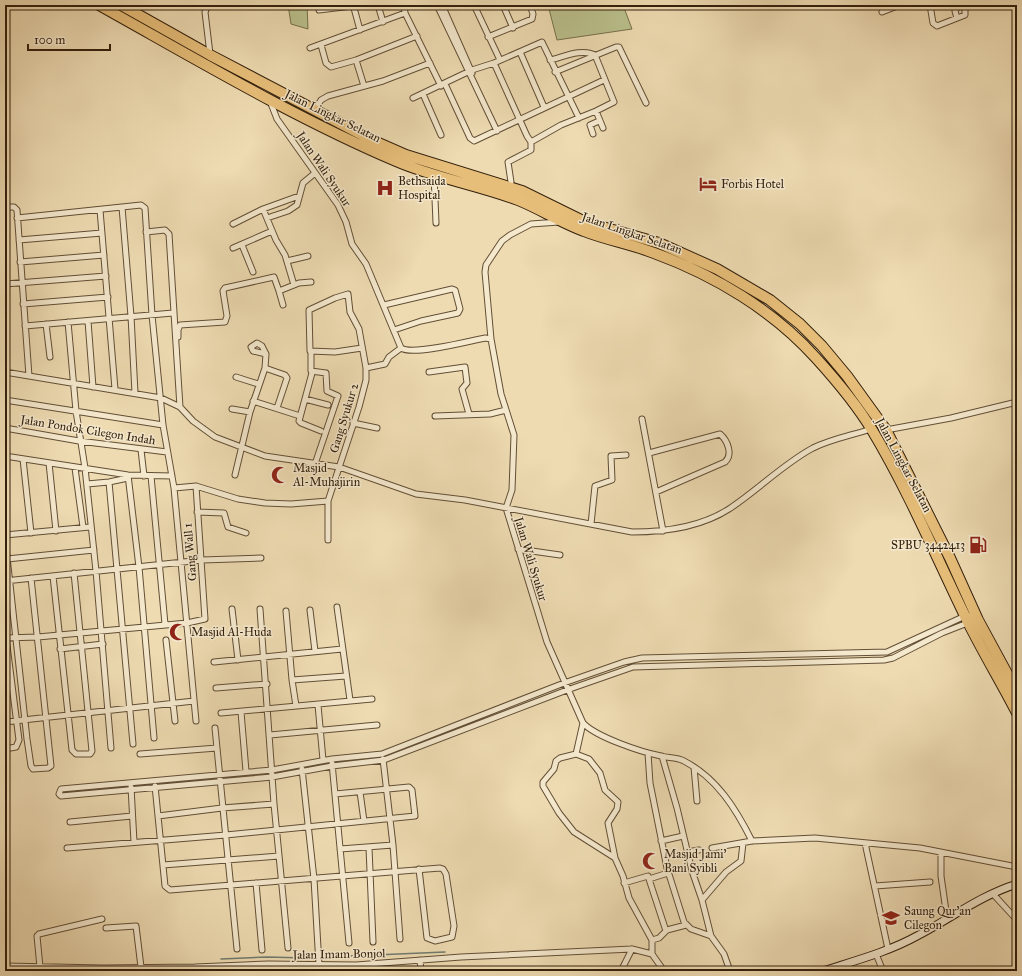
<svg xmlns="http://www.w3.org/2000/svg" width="1022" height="976" viewBox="0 0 1022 976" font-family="'IM FELL Great Primer',serif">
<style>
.green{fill:#bac08c;stroke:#76704c}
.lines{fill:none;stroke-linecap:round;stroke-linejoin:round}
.stream{stroke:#717c71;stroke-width:1.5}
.street-casing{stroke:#624f36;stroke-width:7}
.secondary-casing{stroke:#33200d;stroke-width:9}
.highway-casing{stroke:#33200d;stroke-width:12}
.street{stroke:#f4e8cd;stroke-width:5}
.secondary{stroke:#f4e8cd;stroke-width:7}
.highway{stroke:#e7be79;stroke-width:10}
.labels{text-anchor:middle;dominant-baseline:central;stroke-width:3;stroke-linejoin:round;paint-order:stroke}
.street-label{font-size:12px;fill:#33200d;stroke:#f4e8cd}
.poi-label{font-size:12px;fill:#33200d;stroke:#f4e8cd;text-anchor:start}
</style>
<rect width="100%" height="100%" fill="#eedbb2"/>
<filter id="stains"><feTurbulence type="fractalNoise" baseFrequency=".005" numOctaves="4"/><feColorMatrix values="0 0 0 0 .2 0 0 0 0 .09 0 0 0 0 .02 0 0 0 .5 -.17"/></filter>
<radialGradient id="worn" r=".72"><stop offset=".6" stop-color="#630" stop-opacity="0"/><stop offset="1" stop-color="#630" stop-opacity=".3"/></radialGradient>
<path class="green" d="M288,5H307L308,29L291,24Z
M548,5H623L632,29L557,40Z"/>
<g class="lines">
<path class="stream" d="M221,959L267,957L305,958L445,952"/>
<g class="street-casing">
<path id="street" d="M208,5L205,12L210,54
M378,5L383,22
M404,5L405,13L441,86
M437,5L497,131
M442,5L472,73
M474,5L500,60
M503,5L513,28
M930,5L933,23L937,26L965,15V7L967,5
M955,5L957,8L955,11L957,18
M319,10L352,6L354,8L360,30
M882,12L900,5
M488,37L532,19L533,14L530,5
M321,45L326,63L331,67L356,60L417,36
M310,48L405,13
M520,52L544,107
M356,60L364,86
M494,63L527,136L531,142V150L508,162L511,182
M555,72L616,47H619L646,103
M445,84L470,138L474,141L604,80
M423,94L441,135
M413,98L472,70L494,63L542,42L579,118
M270,101L277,119L338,205L346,222L352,244L366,264L401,348C413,356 469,341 485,338L491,339L501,394L514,435L512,490L506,508L547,642L583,723C596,737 641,752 661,756C668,758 677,757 684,761C717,778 736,809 752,841
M315,110L321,100L328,96L383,81L430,63
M596,111L603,128
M593,134L590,125L599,121
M531,142L561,125L596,111L614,102L595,55C582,48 563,57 550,60
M434,175L436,223
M5,207H14L17,210L29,376
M122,207L131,316L135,393
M100,210L115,389
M17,218L141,205L145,208L152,315L163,425L174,488L196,721
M267,218L288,211L297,205L303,183L315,173
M233,224L263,209
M146,232L165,230L169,234L180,407
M19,240L102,233
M242,245L253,272
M233,248L272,231
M287,261L308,256
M20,262L104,255
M5,284L106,276
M294,285L285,255L276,240L263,209L299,196
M23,304L108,297
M283,305L279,291L299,283L311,282
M384,305L452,289L455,290L460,309L458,313L421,321L394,330
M88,321L93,387
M68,322L76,411L85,468L96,571L111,748
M46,324L50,357
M25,326L173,313
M178,337V330L180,325L225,322L227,316L223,291L225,288L274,277L279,291
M491,339L485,272L486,265L502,241L510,235L531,224L559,222
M311,352V371L326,373L327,391L338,396L315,464
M5,353L7,373
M265,368L285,375L287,378L277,408
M366,368L385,364L389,357L401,348
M5,372L161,398L180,407L193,421L215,437L265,456L339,467L416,494L465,500L632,532C664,532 701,527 729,509C758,490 783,464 813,448C831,439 853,435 871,429
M429,372L465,367L467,383L462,389L469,414
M312,373L299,421L301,423L321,431
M236,377L258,384
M305,399L328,405
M5,400L163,425
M253,401L300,416
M232,409L250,412
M435,416L490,414L506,410
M642,419L663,531
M353,423L377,428
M5,428L79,441L167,452
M886,430L951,418L1017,402
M141,450L144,476
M649,453L720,434C728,441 733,455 725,462L656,492
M5,456L128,475L172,476
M23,459L31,533
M49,463L56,531
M75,468L83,527
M128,475L139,567L154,738
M235,475L250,412L265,368L266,354L262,346L257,343L251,347L253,351L266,354
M151,476L165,624
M109,482L133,744
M87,484L109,482L128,478
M174,488L196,486L238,499L265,503L291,504L328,501L359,407L366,380V368L359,329L350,312L348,294L335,298L309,310L310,351L335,352L362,348
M328,501V540
M197,512L224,513L228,527L246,533
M591,524L595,486L612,480L611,456L626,455
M5,535L90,527
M5,539L27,739L31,766L33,769L48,768L51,766L31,578
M518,549L560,555
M7,559L94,550
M53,576L72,750L76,754H90L92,751L74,573
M5,581L202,560L261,558
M337,607L350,700
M232,609L238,660
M260,609L274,804L288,948
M310,610L315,651
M286,611L292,680L296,706
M970,622L942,633L893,658L884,660L633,667L567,690L384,760L332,766L272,777L61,796L59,794L61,789L272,770L332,759L382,754L564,683L624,662L642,658L887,652L965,616L977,617
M5,630L19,740L16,747L5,749
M5,638L38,637L187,623L205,619L196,486
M166,640L175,721
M60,649L103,644
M214,662L342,649
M292,680L346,676
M216,688L267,684
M318,705L323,760
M241,712L246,771
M221,713L372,699
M5,722L194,701
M215,728L237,949
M270,735L377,725
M648,753L650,783L667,868L684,922L691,929L711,936L724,954L730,971
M140,754L217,748
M576,754L583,723
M662,756L677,808L692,871L702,900L711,936
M383,759L393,845L400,939
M332,763L349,943
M694,767L697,801
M302,769L314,879L319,965
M155,786L165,886L170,890C260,883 350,875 440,868L443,869L446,874L454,926L452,937L435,941L427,938L419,869
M131,787L134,842
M360,792L364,821
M158,816L222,808L274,804
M70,822L132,816
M661,841L683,836
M865,843L888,949
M67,848L226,835L415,816L412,790L409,787L335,794
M369,848L373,942
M712,848L752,841L815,838L920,848L1017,867
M340,849L393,845
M687,852L699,850
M941,854V876L947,918
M615,858L608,823L617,809L618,802L605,790L600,773L589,759L576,754L560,758L556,761L554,769L543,782V786L559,813L574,832L615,858L623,876L629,898L652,940V954
M163,865L279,856
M649,879L668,873
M256,883L262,950
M624,883L648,876L666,931
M875,886L930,882
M993,894L1017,920
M702,900L726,872L741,861L743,843
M106,928L136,926L141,967
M652,940L659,938L667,930L686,925
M876,954L883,971
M420,960L421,971
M5,966L103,968L195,967L268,964L356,965L461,957L632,949L652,954L664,971
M40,967L37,936L39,934L102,919
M621,971L632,949"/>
</g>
<g class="secondary-casing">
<path id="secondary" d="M823,971C854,961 888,952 917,936C950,919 981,895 1017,884"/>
</g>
<g class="highway-casing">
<path id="highway" d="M99,5C196,59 293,117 396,161C435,178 478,185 518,200C541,209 561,223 584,231C607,240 631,244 654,253C714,275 773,310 816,358C836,380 857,405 872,430C908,490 935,554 965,616C981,649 1000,680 1017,713
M121,5L210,55L374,141L406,155L522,191L585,222L659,243L717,269L770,300L800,324L822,346L847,376L886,430L950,558L978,620L1017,692"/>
</g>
<use href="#street" class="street"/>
<use href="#secondary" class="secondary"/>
<use href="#highway" class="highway"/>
</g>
<defs>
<g id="hotel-bare" transform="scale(1.38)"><path d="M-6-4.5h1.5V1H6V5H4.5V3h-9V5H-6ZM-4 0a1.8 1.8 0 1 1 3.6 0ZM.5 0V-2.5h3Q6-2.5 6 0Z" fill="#8f2418" stroke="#f4e8cd" stroke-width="2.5" paint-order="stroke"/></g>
<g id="hospital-bare" transform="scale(1.38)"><path d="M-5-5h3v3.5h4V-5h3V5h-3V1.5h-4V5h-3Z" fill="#8f2418" stroke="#f4e8cd" stroke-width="2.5" paint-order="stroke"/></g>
<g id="mosque-bare" transform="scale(1.38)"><path d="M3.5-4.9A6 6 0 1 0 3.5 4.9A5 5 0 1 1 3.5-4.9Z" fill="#8f2418" stroke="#f4e8cd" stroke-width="2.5" paint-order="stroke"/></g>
<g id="fuel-bare" transform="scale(1.38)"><path d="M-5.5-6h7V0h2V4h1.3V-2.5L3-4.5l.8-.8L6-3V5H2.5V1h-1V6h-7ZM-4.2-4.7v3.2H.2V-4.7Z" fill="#8f2418" stroke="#f4e8cd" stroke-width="2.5" paint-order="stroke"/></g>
<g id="school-bare" transform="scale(1.38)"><path d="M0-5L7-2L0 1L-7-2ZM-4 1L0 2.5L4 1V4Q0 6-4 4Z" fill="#8f2418" stroke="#f4e8cd" stroke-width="2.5" paint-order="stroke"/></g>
</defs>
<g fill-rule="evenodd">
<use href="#hotel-bare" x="708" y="184"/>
<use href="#hospital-bare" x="385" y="188"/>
<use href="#mosque-bare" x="280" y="475"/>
<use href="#fuel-bare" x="978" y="545"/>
<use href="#mosque-bare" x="178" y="632"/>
<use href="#mosque-bare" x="651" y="861"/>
<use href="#school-bare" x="891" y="918"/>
</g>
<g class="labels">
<g class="street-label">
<text transform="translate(333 116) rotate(26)">Jalan Lingkar Selatan</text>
<text transform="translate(324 169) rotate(56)">Jalan Wali Syukur</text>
<text transform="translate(632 233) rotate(19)">Jalan Lingkar Selatan</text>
<text transform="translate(344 418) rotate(-73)">Gang Syukur 2</text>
<text transform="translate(88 430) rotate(9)">Jalan Pondok Cilegon Indah</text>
<text transform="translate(904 465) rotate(62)">Jalan Lingkar Selatan</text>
<text transform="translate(190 552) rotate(-95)">Gang Wall 1</text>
<text transform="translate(531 559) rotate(73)">Jalan Wali Syukur</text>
<text transform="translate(339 954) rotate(-1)">Jalan Imam Bonjol</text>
</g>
<g class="poi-label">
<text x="398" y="181">Bethsaida<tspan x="398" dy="14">Hospital</tspan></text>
<text x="721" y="184">Forbis Hotel</text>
<text x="293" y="468">Masjid<tspan x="293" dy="14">Al-Muhajirin</tspan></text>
<text x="965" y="545" text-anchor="end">SPBU 3442413</text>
<text x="191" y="632">Masjid Al-Huda</text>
<text x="664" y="854">Masjid Jami'<tspan x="664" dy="14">Bani Syibli</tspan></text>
<text x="904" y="911">Saung Qur'an<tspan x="904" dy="14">Cilegon</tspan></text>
</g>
</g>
<rect width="1022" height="976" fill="none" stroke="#eedbb2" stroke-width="20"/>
<rect x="6" y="6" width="1010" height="964" fill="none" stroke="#33200d" stroke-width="2"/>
<rect x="10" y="10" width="1002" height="956" fill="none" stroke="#33200d"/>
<path d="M28 44v6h82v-6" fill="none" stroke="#33200d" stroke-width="2"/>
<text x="34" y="44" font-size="12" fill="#33200d" stroke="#f4e8cd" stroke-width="3" paint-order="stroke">100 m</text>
<rect width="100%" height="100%" filter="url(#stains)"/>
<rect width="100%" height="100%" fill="url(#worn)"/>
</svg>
